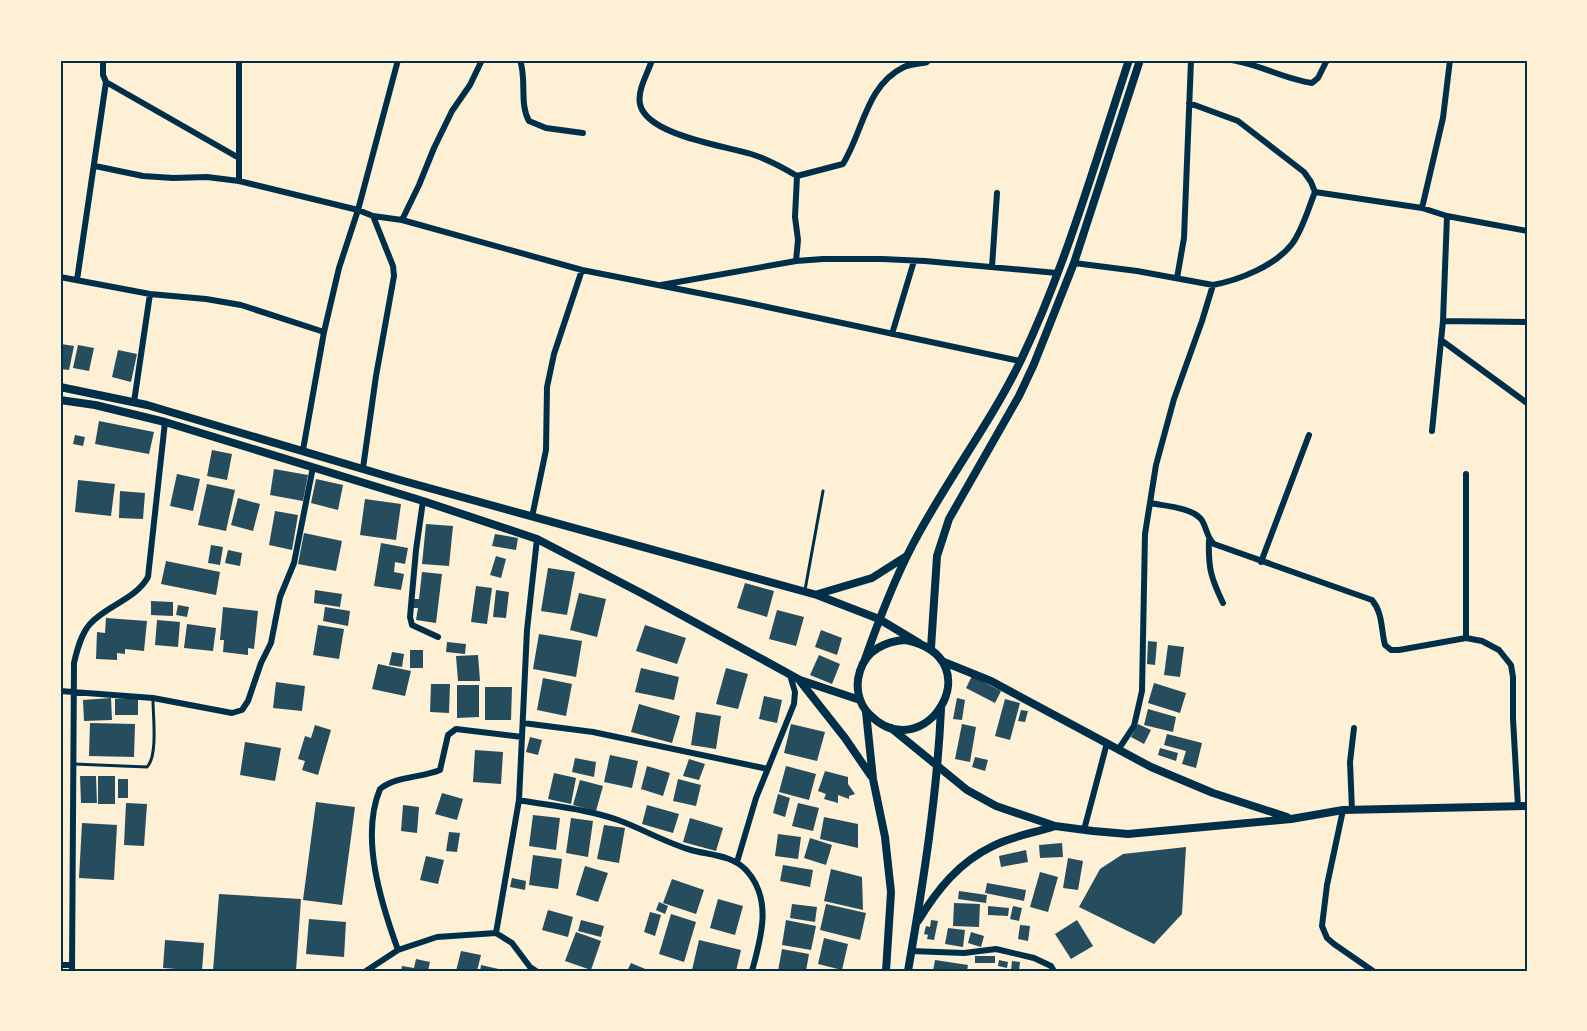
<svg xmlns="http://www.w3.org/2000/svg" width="1587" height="1031" viewBox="0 0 1587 1031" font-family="Helvetica,sans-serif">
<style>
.building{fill:#264d5e}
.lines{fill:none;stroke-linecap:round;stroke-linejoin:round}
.service{stroke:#003049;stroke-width:3}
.minor{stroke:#003049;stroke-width:6}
.tertiary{stroke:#003049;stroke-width:8}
.secondary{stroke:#003049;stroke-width:8}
.neatline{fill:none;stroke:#003049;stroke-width:2}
</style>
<rect width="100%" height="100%" fill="#fdf0d5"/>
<path class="building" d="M61,344L74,346L69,370L60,369Z
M78,345L94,348L89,371L73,368Z
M118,350L137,354L131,382L112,377Z
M99,421L154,432L149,454L95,444Z
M75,435L85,437L83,446L73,444Z
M212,450L232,454L227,480L207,476Z
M274,469L308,475L303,501L270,495Z
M177,474L200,479L193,511L170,506Z
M316,479L343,485L338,510L311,503Z
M78,480L115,484L111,516L75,512Z
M207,484L235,490L226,531L198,525Z
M120,491L145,493L143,519L119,518Z
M238,498L260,504L253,531L231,525Z
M365,499L401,504L396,540L360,535Z
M275,511L298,515L292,550L269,545Z
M426,524L453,526L449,566L422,564Z
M304,533L342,541L336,571L298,564Z
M495,534L518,538L516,550L492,546Z
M381,543L408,548L405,564L395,562L394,572L404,574L401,590L374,586Z
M211,545L223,547L220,565L208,563Z
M228,550L242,553L240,566L225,563Z
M496,556L506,559L501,578L490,575Z
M166,561L220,572L216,595L161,584Z
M548,568L575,572L567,615L541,611Z
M422,572L442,574L436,623L416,620L418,608H413L414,599H419Z
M745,583L774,591L767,617L737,608Z
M476,586L492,588L487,624L471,622Z
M315,590L342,594L340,607L314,603Z
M496,590L509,592L506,618L493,617Z
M579,593L606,599L597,637L570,630Z
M151,601L173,602V616L151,615Z
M178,605L189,607L187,617L176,615Z
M223,607L258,611L254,649L248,648V655L223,652L224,640H220Z
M325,607L350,611L348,626L323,621Z
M777,610L804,617L796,646L769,639Z
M106,618L147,621L144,651L125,649V654L117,653V660L96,659L97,632L105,633Z
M157,620L180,622L178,647L155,645Z
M187,624L216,628L213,651L184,648Z
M318,625L344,629L339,659L313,655Z
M645,625L686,638L677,664L636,651Z
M821,630L842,638L837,655L815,647Z
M539,634L582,641L576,677L533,669Z
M1148,641L1157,642L1155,665L1147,664Z
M447,642L466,644L465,654L446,652Z
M1168,645L1184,647L1180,677L1164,675Z
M410,650H423V668H410Z
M392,652L404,654L402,667L389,665Z
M478,655L480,681H458L456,656Z
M819,655L840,664L832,684L810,675Z
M378,664L411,671L405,696L372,689Z
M641,668L679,677L674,700L635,692Z
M726,668L748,674L738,709L716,704Z
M972,676L1001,691L995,703L966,688Z
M543,678L572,684L566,716L537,710Z
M276,682L305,686L302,711L273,708Z
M1154,683L1186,693L1180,713L1148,703Z
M431,684H450L449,713L430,712Z
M457,685H479V717L457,718Z
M485,687H512L511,720H485Z
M764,696L782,700L777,723L759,719Z
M111,698L112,720L84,721L83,700Z
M138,698V715H115V699Z
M957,698L965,700L962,720L953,719Z
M1005,699L1020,703L1010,740L995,736Z
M639,704L680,716L672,743L631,732Z
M1148,709L1176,717L1173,732L1144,725Z
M1021,710L1028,711L1025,722L1018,721Z
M696,712L721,716L716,749L691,745Z
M90,723L135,724L134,757L89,756Z
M791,724L825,732L817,761L784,753Z
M962,724L976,727L970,762L955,759Z
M1138,724L1151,730L1144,744L1131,737Z
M315,725L331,730L318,775L302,770L305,761L298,759L305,736L311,738Z
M1167,734L1202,743L1196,768L1182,764L1186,751L1164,745Z
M530,737L542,740L538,755L526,752Z
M245,742L281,748L275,781L240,775Z
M1160,748L1178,753L1176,761L1158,755Z
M475,750L503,752L501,784L473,782Z
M610,755L638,761L632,788L604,782Z
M975,757L988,760L985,771L972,767Z
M575,758L596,762L594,777L572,772Z
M689,759L705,764L699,780L683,776Z
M647,766L670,773L663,796L641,789Z
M786,766L816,774L809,800L779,792Z
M825,771L848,777V784L855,794L849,796V799L838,795V803L824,799L826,794L818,791Z
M554,773L576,778L571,804L548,799Z
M80,776H96L97,803H81Z
M98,776H115V804H98Z
M118,779H128V798H118Z
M678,779L701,785L696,806L673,801Z
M580,780L603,786L596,811L573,805Z
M442,793L463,799L457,820L435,814Z
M778,794L790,798L785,817L773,813Z
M316,802L355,807L342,905L303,900Z
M126,803L147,804L144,846L124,845Z
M798,803L819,808L813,831L792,826Z
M403,805L419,807L417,833L401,831Z
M647,805L679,814L673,833L642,824Z
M533,815L560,818L556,850L529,846Z
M824,817L858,824V848L820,839Z
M571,818L593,821L588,857L566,853Z
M690,818L723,828L716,851L683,842Z
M82,823L117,825L114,880L79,878Z
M604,825L625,828L619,863L597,859Z
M449,832L460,833L457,852L446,851Z
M778,834L801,837L798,859L775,856Z
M810,838L832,845L826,865L804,858Z
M1062,843L1063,857L1040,858L1039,845Z
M1186,847L1182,914L1154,944L1079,907L1100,869L1123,854Z
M1026,850L1028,862L1001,867L999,856Z
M533,855L562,859L558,889L529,885Z
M426,856L444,860L438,884L420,880Z
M1068,858L1083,861L1078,890L1063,888Z
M783,865L813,870L810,887L780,881Z
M585,866L608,873L598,902L576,895Z
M831,869L862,877L863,910L824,901Z
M1040,872L1058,877L1048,912L1030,907Z
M512,878L526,881L525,890L510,887Z
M672,879L704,890L696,914L663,903Z
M987,883L1026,890L1024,901L985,893Z
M959,891L987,895L986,903L958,899Z
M219,894L301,899L296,971H213Z
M718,899L743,906L735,935L710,928Z
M659,902L668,906L665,914L656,910Z
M954,903L980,904L979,927L953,926Z
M792,904L817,907L815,922L790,918Z
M826,904L866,913L860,940L820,930Z
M988,906L1009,908L1008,916L988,915Z
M1013,906L1022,908L1019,921L1010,919Z
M548,910L573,917L568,937L542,930Z
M650,912L661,915L655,936L644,932Z
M671,914L696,922L684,962L659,954Z
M309,919L346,922L344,957L306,954Z
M581,920L604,926L601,937L578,931Z
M786,920L816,926L811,950L782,945Z
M931,920L938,921L934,940L927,939L928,935L924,934L926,926L930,927Z
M1077,920L1093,946L1071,959L1055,934Z
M1020,925L1030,926L1028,941L1018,939Z
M948,928L965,930L963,947L945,944Z
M576,932L601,941L591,970L565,961Z
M971,932L984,936L981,947L968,943Z
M824,938L848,944L842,970L818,964Z
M165,940L204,943L202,971L163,968Z
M699,940L741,950L736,971L692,970Z
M782,949L809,954L806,971H778Z
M461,951L481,955L477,971H456Z
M975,956H995V963H975Z
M416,959L430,962L428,971H401L402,966L414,968Z
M935,960L968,965L967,971H933Z
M999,960L1008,962L1007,968L998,966Z
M1012,961L1020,962L1019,971H1011Z
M631,963L650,971H627Z
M481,965L503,970L502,971H480Z"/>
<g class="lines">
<path class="service" d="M805,590L823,491
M74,764L147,767C158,756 153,716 153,700"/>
<path class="minor" d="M239,60V181
M520,60C527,80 519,103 529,121L546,128L583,133
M652,60C648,73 637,90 640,104C646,135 725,146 751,154C767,159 782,167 797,176L843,164C863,132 866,85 904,67C910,64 920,64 927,62
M1231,60C1259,64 1284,79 1312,83L1318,78L1327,60
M106,82L239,158
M95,166L143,176L173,178L207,177L239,181L358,210L373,216L402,220L582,270L744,302L1020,361
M1315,192L1422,208L1447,216L1527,231
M1422,208L1443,118L1450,60
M402,220L419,185L434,148L452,111L470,85L482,60
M796,261L798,240L795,217L797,176
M1074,263L1137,271L1213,285C1239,280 1275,266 1292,244C1303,229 1308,209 1315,192L1311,182L1304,172L1238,121L1189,103
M992,267L997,193
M60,277L150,294L206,299L241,305L324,332
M1177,278L1184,238L1191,60
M77,280L106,82L103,75V60
M661,285L796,261L823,259H882L925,261L1057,273
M1443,321L1527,322
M892,334L914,261
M1441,340L1527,403
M134,402L150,294
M1432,431L1443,321L1447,216
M303,450L324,332L339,268L358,210L398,60
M363,468L376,376L394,276L393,266L373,216
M423,501L416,550L410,617L412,625L438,637
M1150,503C1164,506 1191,507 1201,519C1207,527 1206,537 1214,544L1372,600C1383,613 1381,630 1385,645L1391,650H1399L1466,638L1482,641L1499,650L1511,665L1513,677V719L1518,807
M532,517L546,450L547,387L554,354L582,270
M1209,540C1208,568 1211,578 1223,603
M1261,562L1309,435
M1466,638V474
M60,691L153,698L232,713L242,710L248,701L261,663L271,643L280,597L294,563L313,467
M523,723L593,732L768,769
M1118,750L1134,726L1142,691L1145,534L1156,465L1174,399L1202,321L1213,285
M519,800C552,806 587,809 618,820C643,829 666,843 691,850C709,855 732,855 746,870C773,899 761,938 752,971
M1343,810L1327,885L1322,926L1327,938L1334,944L1373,971
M1352,810L1350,762L1354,728
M1084,830L1107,743
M737,862L756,798L794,704L795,692L790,675
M398,950C381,903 360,837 380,789C396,776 421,778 440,770L448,735L456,729L522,737
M911,951L964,953L996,949L1034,958L1051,966L1054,971
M60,965H72
M72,971L74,663C77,650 81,634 90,624C107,605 135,600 148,577L165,422
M366,971L398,950L437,937L496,933
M536,971L530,967L512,943L496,933L519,800L527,630L537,539"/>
<path class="tertiary" d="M944,662L991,681L1151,767L1213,793L1287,817
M891,728L967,790L996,806L1055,826L1093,831L1128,834L1291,819L1343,810L1527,806"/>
<path class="secondary" d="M60,387L147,405L400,480L817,595L879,619L919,643
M60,400L95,405L165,422L423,501L537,539L643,594L800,680L860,700
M818,594L872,578L905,557
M906,640C995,659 924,771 869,714C858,703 855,686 860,671C866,650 886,641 906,640Z
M931,648L937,556L949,519L1019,396L1034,364L1074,263L1140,60
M864,662C878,622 893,582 913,544C946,481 990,424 1021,360C1066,266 1096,159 1129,60
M800,681L845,738L871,776
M866,712L873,779L885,837L891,892L886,971
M918,921C937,890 959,862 993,846C1012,836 1035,833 1055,826
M908,971C923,884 937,797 941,709"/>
</g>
<rect width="1587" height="1031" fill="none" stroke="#fdf0d5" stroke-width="123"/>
<rect x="62" y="62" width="1464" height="908" class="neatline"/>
</svg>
